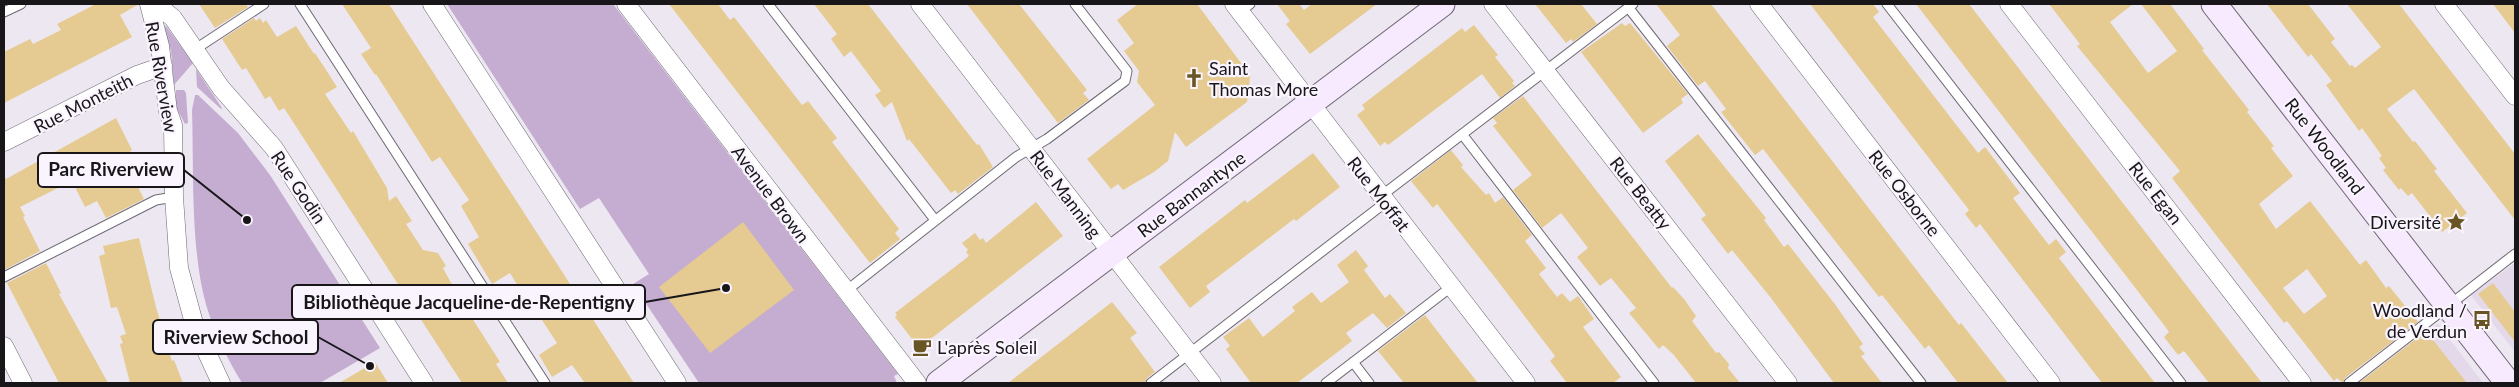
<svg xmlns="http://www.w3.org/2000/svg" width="2519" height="387" viewBox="0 0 2519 387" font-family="Lato,sans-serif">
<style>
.built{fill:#e4d9ea}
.green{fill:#c4add1}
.building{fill:#e5cb92;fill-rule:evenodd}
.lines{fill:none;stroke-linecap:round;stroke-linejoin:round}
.lane-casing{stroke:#6d6871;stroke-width:11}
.street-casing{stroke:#6d6871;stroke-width:19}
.secondary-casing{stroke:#6d6871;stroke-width:27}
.lane{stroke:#fff;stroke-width:9}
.street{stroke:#fff;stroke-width:18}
.secondary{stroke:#f7e9fe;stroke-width:25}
.labels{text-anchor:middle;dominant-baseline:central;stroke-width:4.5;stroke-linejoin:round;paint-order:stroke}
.poi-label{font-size:18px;fill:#181619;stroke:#faf4fe;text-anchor:start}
.street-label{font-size:18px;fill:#181619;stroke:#faf4fe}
.leader{fill:none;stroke:#181619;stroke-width:2}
.callout-dot{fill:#181619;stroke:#faf4fe;stroke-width:2}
.callout{fill:#faf4fe;stroke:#181619;stroke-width:2}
.callout-label{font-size:19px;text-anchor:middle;font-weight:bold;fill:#181619}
</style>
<rect width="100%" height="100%" fill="#ede7f1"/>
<path class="built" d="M2515,263V352L2471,295Z
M2438,324L2483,383H2360Z"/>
<path class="green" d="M447,4H613L898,374L894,376L897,383H699L633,284L649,274L599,198L580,209Z
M166,26L193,63L174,85L171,51L163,28Z
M196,69L222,108L221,109L197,87Z
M176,90H184L186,93L188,123L185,124L176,107Z
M195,95H198L238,133L270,175L380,348L320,383H242C228,360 216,336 208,311C190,255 194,171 192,110Z"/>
<path class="building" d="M96,4H139L120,15L132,37L4,103V52L30,39L33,44L61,30L57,24Z
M199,4H245L248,7L215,28Z
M342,4H389L634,383H585L572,365L552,377L539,355L557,343L534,308L532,309L510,273L492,284L468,244L479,237L461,206L469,200L440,157L432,162L376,74L375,75L361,54L371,48Z
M669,4H718L730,20L734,17L802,105L808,101L837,138L832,142L899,229L895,233L900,239L870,263Z
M814,4H868L977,145L979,144L993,167L958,194L955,190L951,193L909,139L907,141L892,102L884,108L875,95L881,91L851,51L844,57L831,39L837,34Z
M967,4H1019L1087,90L1083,93L1089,100L1058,123Z
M1138,4H1197L1250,75L1249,90L1247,102L1186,147L1175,132L1168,161L1154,172L1123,190L1118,184L1111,189L1087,159L1155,105L1137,82L1139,71L1124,51L1134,43L1117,20Z
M1277,4H1299L1304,10L1312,4H1377L1310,54L1286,24L1290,21Z
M1535,4H1581L1597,24L1573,42L1571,39L1566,43Z
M1656,4H1711L1959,325L1961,323L2008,383H1958L1929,345L1925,349L1882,295L1879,297L1763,149L1755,155L1721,112L1726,109L1705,81L1698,86L1667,46L1680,35Z
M1810,4H1873L1879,12L1873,17L1978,153L1985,147L1998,164L2020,193L2013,198L2045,240L2049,245L2056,239L2066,252L2059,258L2155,383H2102L1980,224L1976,228L1965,214L1969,210Z
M1916,4H1969L2262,383H2209L2184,351L2178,355L2164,337L2169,332L2164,325Z
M2049,4H2133L2110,22L2148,73L2177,51L2141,4H2170L2204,49L2202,50L2249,110L2247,112L2274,146L2271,148L2293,176L2259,204L2276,229L2310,201L2360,265L2366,260L2386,288L2389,286L2418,322L2345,378L2343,383L2337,378L2334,381L2287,321L2284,323L2172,178L2180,171L2077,46L2080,44ZM2307,269L2327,296L2304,314L2283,288Z
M2267,4H2308L2335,39L2331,42L2350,66L2352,65L2355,68L2381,47L2347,4H2399L2515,154V220L2414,89L2387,109L2413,142L2415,141L2433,164L2437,169L2434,171L2467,213L2442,232L2412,193L2408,196L2401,188L2399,190L2383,170L2386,168L2379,158L2382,156L2362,128L2359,131L2326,85L2332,81L2311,54L2308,57Z
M2493,4H2515V33Z
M254,18L256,21L260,18L263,23L266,20L277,37L296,26L314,54L315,53L337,87L325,94L351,133L353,131L387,188L389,201L396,196L412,221L406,224L423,250L438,253L446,266L443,268L458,296L500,362L496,364L508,383H462L284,108L279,111L270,96L265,99L246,68L242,70L222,39Z
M1622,23L1625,26L1630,23L1688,94L1681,99L1683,103L1643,133L1581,52Z
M1474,25L1498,55L1495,57L1514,81L1512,83L1515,86L1500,98L1482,74L1388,145L1385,142L1380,146L1357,115L1365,109L1362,105L1462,28L1465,32Z
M1523,96L1672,288L1673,287L1684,299L1696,316L1692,321L1716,353L1719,352L1729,364L1728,368L1740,383H1696L1673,354L1663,345L1659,349L1629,313L1636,308L1611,278L1600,286L1577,257L1588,248L1561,213L1542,228L1513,190L1532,175L1493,126L1497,123L1493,118Z
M116,118L132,150L130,152L138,170L131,173L144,199L106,218L97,201L85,207L72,181L20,207L25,216L23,217L40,251L4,270V176L6,179Z
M1698,134L1766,218L1764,220L1784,247L1788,244L1834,303L1863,344L1859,347L1865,354L1861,356L1882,383H1834L1771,298L1732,250L1728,254L1701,219L1706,215L1665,161Z
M1451,150L1463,165L1461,167L1486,195L1489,193L1495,203L1503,197L1532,235L1525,241L1546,268L1539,274L1557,297L1562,293L1570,302L1578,296L1594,319L1583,327L1621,377L1613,383H1567L1550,361L1555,356L1497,280L1437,204L1433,208L1411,181Z
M1313,153L1340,187L1296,221L1294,219L1206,286L1210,292L1190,308L1159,267L1245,200L1247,203Z
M1036,202L1063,236L919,348L895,317L897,315L895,313L969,256L966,252L968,250L962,243L975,233L980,240L983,238L986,243Z
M743,222L794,290L710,353L659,287Z
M139,238L156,307L172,361L174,360L183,383H130L120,344L123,343L120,336L126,334L117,307L111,308L99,256L105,254L103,246Z
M1356,250L1368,266L1364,270L1385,298L1390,294L1406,313L1387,328L1373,313L1346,333L1352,341L1297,383H1251L1226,349L1230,346L1223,337L1249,318L1263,337L1295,311L1292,307L1312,292L1321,303L1349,282L1337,265Z
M46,263L61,293L59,294L108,383H59L7,283Z
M2493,283L2515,312V342L2478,294Z
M1112,302L1137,333L1130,338L1155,372L1147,378L1145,383H1008Z
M1425,315L1448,345L1478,383H1404L1378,351Z
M2426,331L2467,383H2359Z
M375,362L388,383H339Z"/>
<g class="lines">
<g class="lane-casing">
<path id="lane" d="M300,4L545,383
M768,4L935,220
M1887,4L2181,383
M1628,7L1921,383
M4,12L21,4
M1240,12L1250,4
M194,50L264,4
M1462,134L1654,383
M1381,196L1633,4
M4,277L156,200L174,197
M846,291L1016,157L1047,139L1125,81L1127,71L1075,4
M1353,362L1369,383
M1151,383L1386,202
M1326,383L1451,287
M2349,383L2515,254"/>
</g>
<g class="street-casing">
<path id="street" d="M149,4L160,46L168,111L173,125L174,197L179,268L195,327L221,383
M156,4L173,18L221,88L274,148L424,383
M432,4L677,383
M626,4L917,383
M920,4L1212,383
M1234,4L1526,383
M1493,4L1788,383
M1759,4L2051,383
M2009,4L2302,383
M2444,4L2515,96
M4,142L137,75L163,66
M4,346L23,383"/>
</g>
<g class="secondary-casing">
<path id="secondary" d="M2214,4L2508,383
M939,383L1442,4"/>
</g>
<use href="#lane" class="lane"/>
<use href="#street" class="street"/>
<use href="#secondary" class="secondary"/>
</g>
<defs>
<g id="church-bare" transform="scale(1.5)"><path d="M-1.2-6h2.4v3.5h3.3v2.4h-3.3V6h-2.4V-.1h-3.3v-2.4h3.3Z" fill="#695524" stroke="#faf4fe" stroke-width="2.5" paint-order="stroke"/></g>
<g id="sight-bare" transform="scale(1.5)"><path d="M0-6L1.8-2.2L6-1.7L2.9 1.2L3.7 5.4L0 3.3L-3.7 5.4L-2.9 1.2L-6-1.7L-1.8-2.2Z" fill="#695524" stroke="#faf4fe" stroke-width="2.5" paint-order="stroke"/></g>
<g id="bus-bare" transform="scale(1.5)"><path d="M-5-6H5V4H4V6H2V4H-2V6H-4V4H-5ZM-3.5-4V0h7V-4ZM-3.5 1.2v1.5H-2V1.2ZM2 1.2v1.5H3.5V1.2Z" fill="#695524" stroke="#faf4fe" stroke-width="2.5" paint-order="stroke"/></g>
<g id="cafe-bare" transform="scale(1.5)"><path d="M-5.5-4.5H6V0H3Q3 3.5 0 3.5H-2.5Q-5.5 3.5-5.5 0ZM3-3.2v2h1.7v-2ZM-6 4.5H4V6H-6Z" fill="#695524" stroke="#faf4fe" stroke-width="2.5" paint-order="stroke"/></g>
</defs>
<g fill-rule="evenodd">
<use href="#church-bare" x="1194" y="78"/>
<use href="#sight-bare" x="2456" y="222"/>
<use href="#bus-bare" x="2482" y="320"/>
<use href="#cafe-bare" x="922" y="347"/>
</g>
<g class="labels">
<g class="poi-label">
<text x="1209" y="68">Saint<tspan x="1209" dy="21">Thomas More</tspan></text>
<text x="2441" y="222" text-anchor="end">Diversité</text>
<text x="2467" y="310" text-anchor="end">Woodland /<tspan x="2467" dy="21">de Verdun</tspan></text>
<text x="937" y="347">L'après Soleil</text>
</g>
<g class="street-label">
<text transform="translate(162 77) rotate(80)">Rue Riverview</text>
<text transform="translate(83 103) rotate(-27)">Rue Monteith</text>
<text transform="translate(2325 146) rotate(52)">Rue Woodland</text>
<text transform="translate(299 187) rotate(56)">Rue Godin</text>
<text transform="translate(1641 193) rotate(52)">Rue Beatty</text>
<text transform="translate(1905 193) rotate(52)">Rue Osborne</text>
<text transform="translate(2156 193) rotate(52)">Rue Egan</text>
<text transform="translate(771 194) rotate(53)">Avenue Brown</text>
<text transform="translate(1066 194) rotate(53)">Rue Manning</text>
<text transform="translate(1191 194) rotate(-37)">Rue Bannantyne</text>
<text transform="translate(1379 194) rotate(52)">Rue Moffat</text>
</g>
</g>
<path class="leader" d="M247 220L184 170M726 288L645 302M370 366L318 337"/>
<g class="callout-dot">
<circle cx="247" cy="220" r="5"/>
<circle cx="726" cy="288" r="5"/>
<circle cx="370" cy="366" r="5"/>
</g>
<g class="callout">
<rect x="38" y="153" width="146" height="34" rx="5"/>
<rect x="292" y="285" width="353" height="34" rx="5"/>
<rect x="153" y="320" width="165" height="34" rx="5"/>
</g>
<g class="callout-label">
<text x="111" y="176">Parc Riverview</text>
<text x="469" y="309">Bibliothèque Jacqueline-de-Repentigny</text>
<text x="236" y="344">Riverview School</text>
</g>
<rect width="2519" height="387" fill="none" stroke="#181619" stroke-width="10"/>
</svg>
